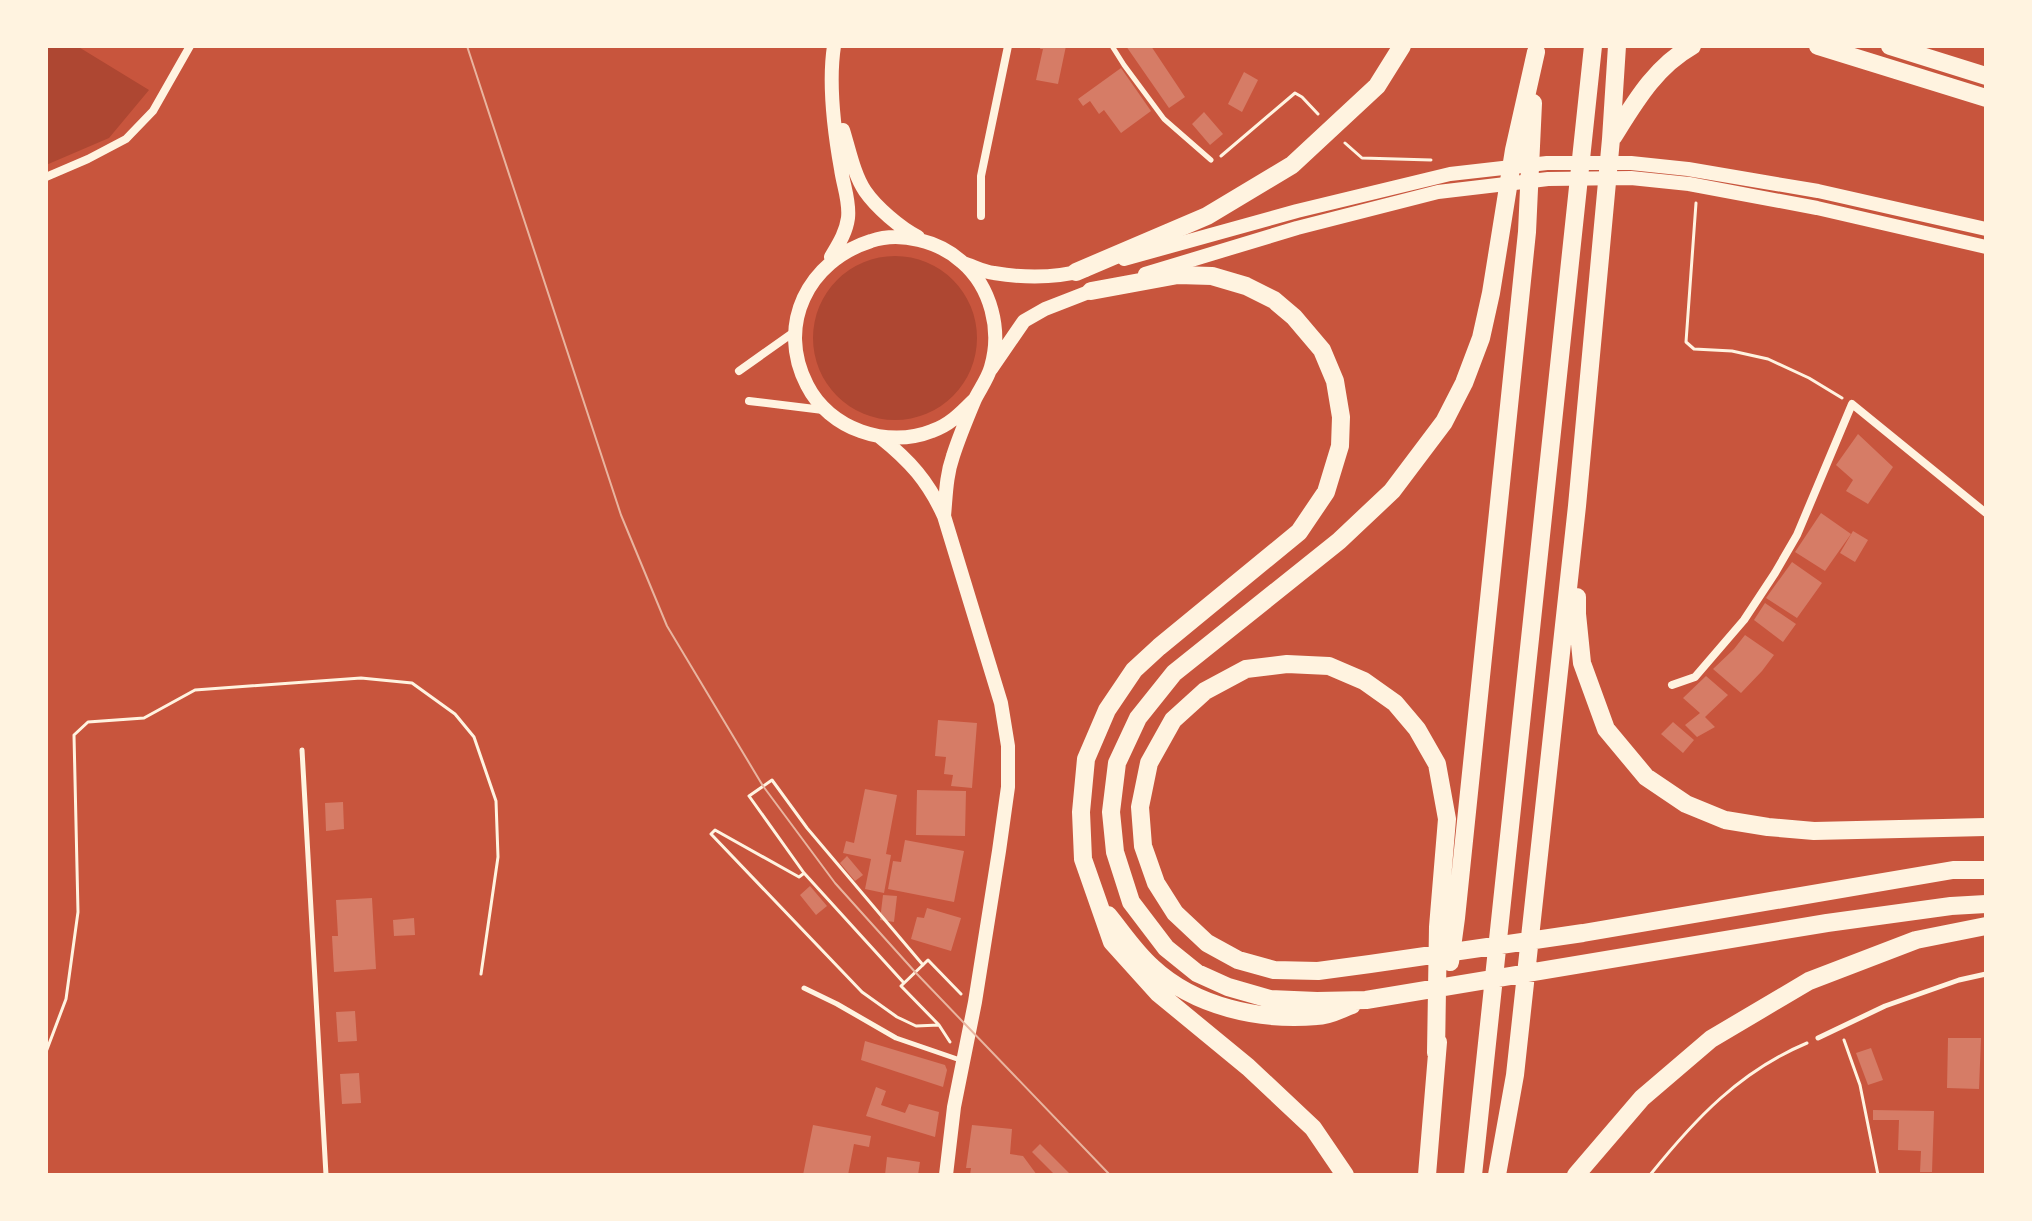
<svg xmlns="http://www.w3.org/2000/svg" width="2032" height="1221" viewBox="0 0 2032 1221" font-family="Commissioner,sans-serif">
<style>
.green{fill:#ae4732}
.building{fill:#d67c66}
.lines{fill:none;stroke-linecap:round;stroke-linejoin:round}
.path{stroke:#fff3e0;stroke-width:3}
.service{stroke:#fff3e0;stroke-width:5}
.minor{stroke:#fff3e0;stroke-width:8}
.secondary{stroke:#fff3e0;stroke-width:14}
.motorway{stroke:#fff3e0;stroke-width:18}
.tram{stroke:#e9b49f;stroke-width:2}
</style>
<rect width="100%" height="100%" fill="#c8553d"/>
<path class="green" d="M46,46H77L149,90L109,138L46,165Z
M813 338a82 82 0 1 1 164 0a82 82 0 1 1-164 0Z"/>
<path class="building" d="M1041,46H1066L1058,84L1036,80L1043,49H1040Z
M1126,46H1151L1185,97L1169,108Z
M1121,68L1151,111L1121,133L1104,110L1099,114L1090,101L1083,106L1078,99Z
M1244,72L1258,80L1242,112L1228,104Z
M1204,112L1223,134L1210,145L1192,124Z
M1858,434L1893,467L1868,504L1846,491L1853,480L1836,465Z
M1821,513L1851,534L1825,571L1795,552Z
M1853,531L1868,540L1855,562L1840,553Z
M1792,562L1822,583L1797,618L1766,598Z
M1765,603L1796,624L1783,642L1754,620Z
M1745,635L1774,655L1762,671L1741,693L1713,669L1734,649Z
M1706,676L1728,695L1705,717L1715,727L1697,737L1685,725L1700,713L1683,698Z
M938,720L977,723L972,788L951,786L953,775L944,774L946,757L935,756Z
M1673,722L1694,740L1683,753L1661,734Z
M865,789L897,795L886,854L891,855L884,893L865,889L871,859L843,853L846,841L854,843Z
M917,790L966,791L965,836L916,835Z
M343,802L344,829L326,831L325,803Z
M905,840L964,851L954,902L888,889L893,861L901,862Z
M847,856L863,875L855,881L840,863Z
M810,886L827,906L816,915L800,895Z
M883,895L897,896L894,922L880,920Z
M372,898L376,969L334,972L332,936H338L336,900Z
M927,908L961,918L951,951L911,939L917,917L924,918Z
M414,918L415,935L394,936L393,920Z
M355,1011L357,1041L338,1042L336,1012Z
M1948,1038H1981L1979,1089L1947,1088Z
M865,1041L945,1065L947,1070L943,1087L861,1060Z
M1871,1048L1883,1080L1868,1085L1856,1053Z
M359,1073L361,1103L342,1104L340,1074Z
M876,1087L886,1091L881,1105L905,1113L909,1104L939,1112L935,1137L866,1116Z
M1873,1110L1934,1111L1932,1172H1920L1921,1151L1898,1150L1899,1120H1873Z
M813,1125L871,1136L869,1147L854,1144L848,1175H803Z
M972,1125L1012,1129L1010,1154L1023,1156L1037,1175H970L971,1168H966Z
M1040,1144L1069,1173L1067,1175H1055L1032,1152Z
M887,1157L920,1162L918,1175H885Z"/>
<g class="lines">
<path class="path" d="M1345,143L1362,158L1431,160
M1221,156L1295,93L1302,97L1318,114
M1696,203L1686,342L1694,349L1732,351L1768,359L1809,378L1842,398
M711,834L862,992L897,1017L916,1026L939,1025L901,986L928,960L961,994
M711,834L715,830L799,877L803,874
M904,983L804,873L749,796L772,780L807,828L923,965
M939,1025L950,1042
M1844,1040L1860,1085L1878,1175
M46,1052L66,999L78,912L74,735L88,722L144,718L195,690L361,678L412,683L455,714L474,737L496,801L498,857L481,974
M1650,1175C1695,1119 1740,1071 1807,1043"/>
<path class="service" d="M1112,46L1124,65L1164,119L1211,160
M302,750L326,1175
M804,988L837,1004L896,1038L963,1061
M1818,1038L1885,1006L1959,980L1986,974"/>
<path class="minor" d="M46,177L88,159L126,139L153,111L190,46
M981,216V176L1008,46
M739,371L794,332
M749,401L823,410
M1672,685L1695,677L1744,620L1775,573L1797,535L1852,404L1986,513"/>
<path class="secondary" d="M843,130C849,149 854,175 865,191C876,207 900,228 918,237
M831,257C838,245 846,233 848,218C850,201 843,185 841,169C834,130 828,85 834,46
M1124,259L1297,211L1450,174L1547,163H1631L1688,169L1818,191L1986,229
M963,263C973,266 983,272 994,273C1024,278 1056,278 1085,270
M1145,274L1297,228L1438,192L1548,179L1631,178L1689,184L1817,208L1986,247
M991,369L1024,321L1045,309L1099,288
M880,437C910,461 928,481 944,516L1001,703L1008,746V787L999,851L975,1002L954,1107L946,1175
M944,516C946,495 946,476 953,456C959,437 967,418 975,399C980,389 988,378 991,367C1002,330 991,287 962,262C939,241 900,231 871,241C808,261 776,325 807,385C829,429 887,449 932,431C950,425 962,412 975,399"/>
<path class="motorway" d="M1818,46L1986,98
M1890,46L1986,76
M1536,52L1514,150L1491,293L1481,338L1464,383L1444,422L1392,491L1339,541L1174,673L1138,718L1117,763L1111,812L1115,852L1131,902L1166,948L1197,973L1228,987L1270,999L1317,1001L1366,1000L1827,923L1951,906L1986,904
M1613,137C1635,102 1655,67 1692,46
M1076,272L1207,216L1292,165L1377,86L1402,46
M1091,291L1178,275L1212,276L1246,286L1274,300L1294,317L1322,350L1335,381L1341,417L1340,446L1326,492L1299,532L1159,647L1134,670L1107,710L1086,759L1081,812L1083,859L1112,942L1158,993L1248,1067L1313,1128L1345,1175
M1577,597V614L1582,663L1606,729L1646,777L1686,804L1725,820L1768,827L1814,831L1986,827
M1108,915C1122,932 1135,952 1152,967C1195,1007 1260,1021 1317,1016C1329,1016 1341,1009 1352,1005
M1450,962L1456,918L1527,232L1533,103
M1436,1053L1438,927L1447,819L1437,764L1417,729L1395,703L1364,681L1329,666L1287,664L1246,669L1205,691L1173,720L1149,763L1140,807L1143,846L1156,883L1175,913L1207,943L1238,960L1274,970L1318,971L1370,964L1583,933L1953,870H1986
M1427,1175L1438,1042
M1473,1175L1593,46
M1497,1175L1515,1075L1577,506L1611,139L1617,46
M1576,1175L1642,1098L1711,1039L1809,981L1916,940L1986,926"/>
<path class="tram" d="M467,46L621,515L667,626L763,786L835,883L916,973L1110,1175"/>
</g>
<rect width="2032" height="1221" fill="none" stroke="#fff3e0" stroke-width="96"/>
</svg>
